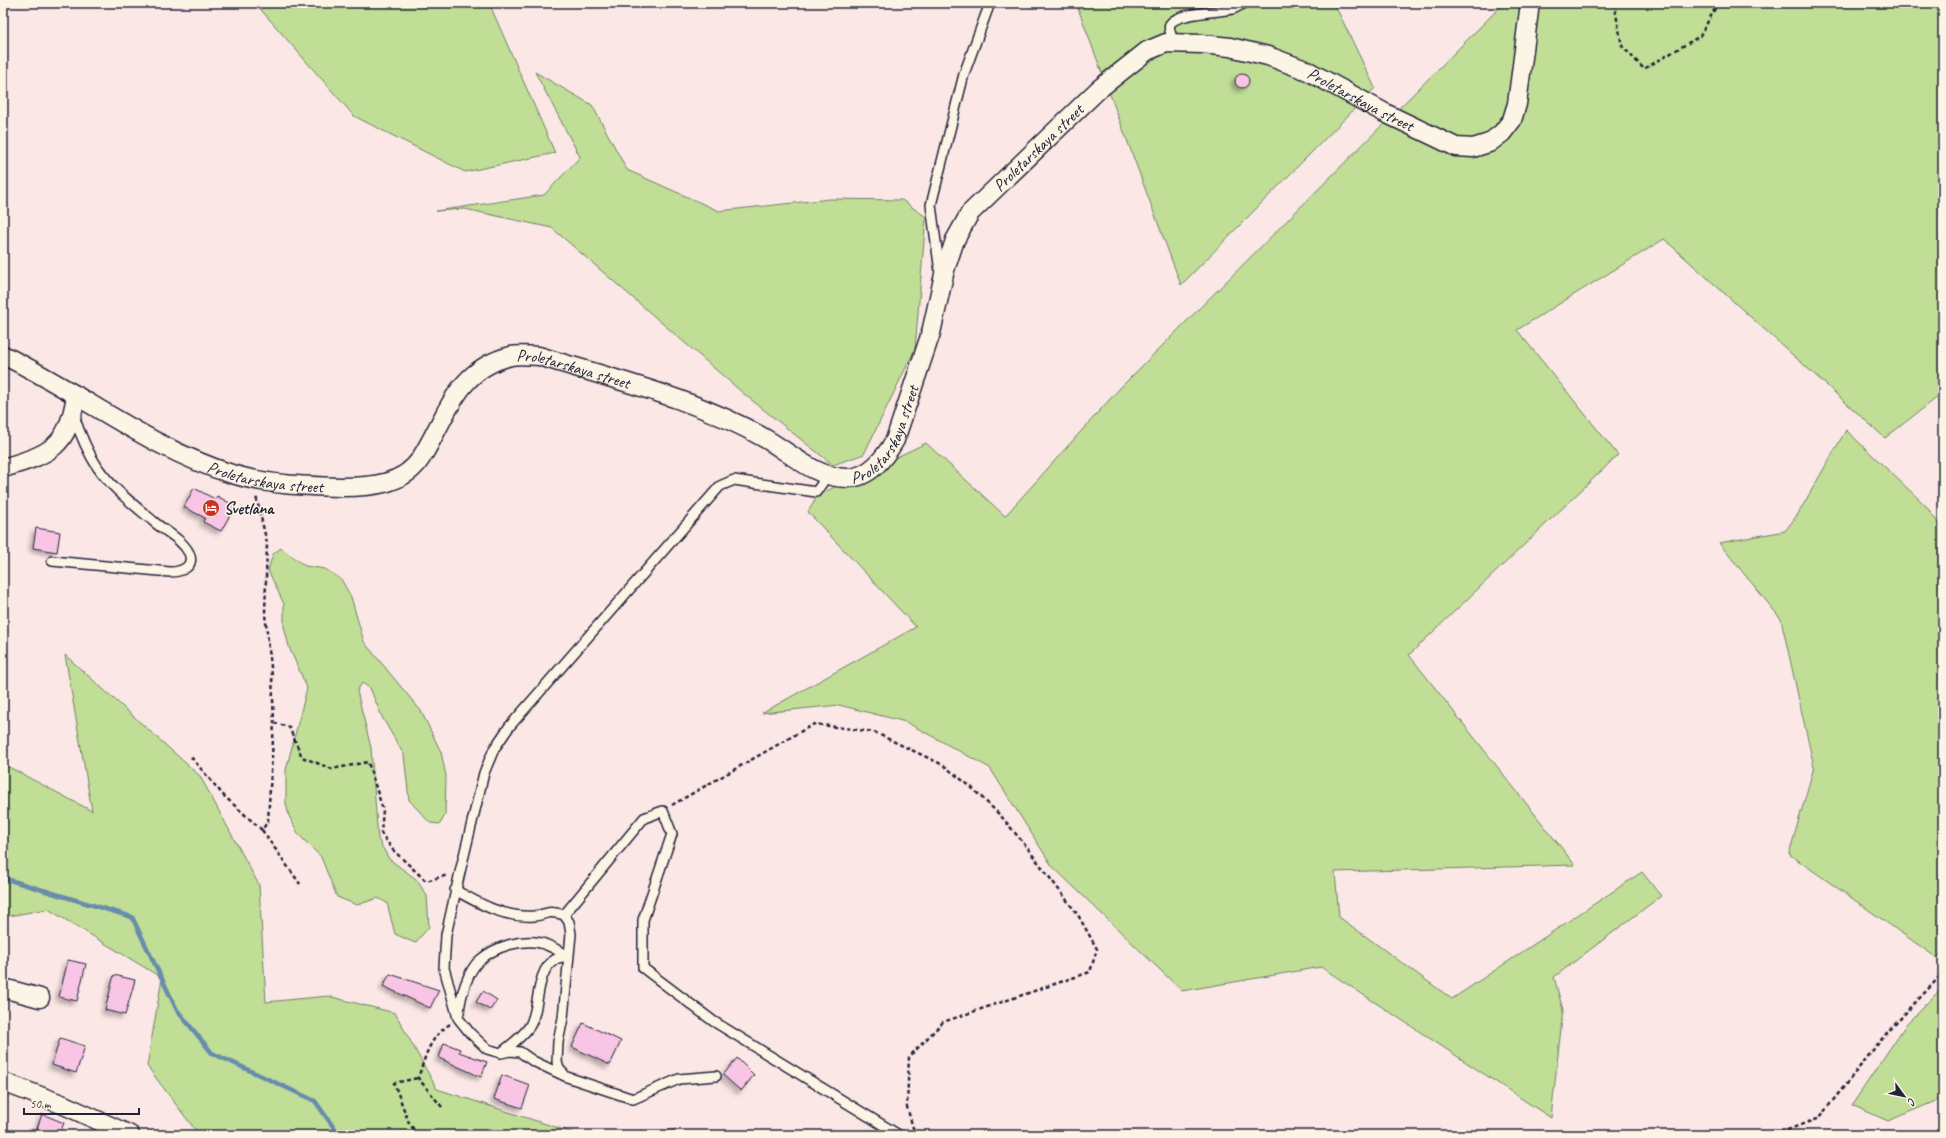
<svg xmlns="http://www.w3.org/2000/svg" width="1946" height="1138" viewBox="0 0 1946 1138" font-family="Caveat,sans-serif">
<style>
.green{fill:#c0de96;stroke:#718068}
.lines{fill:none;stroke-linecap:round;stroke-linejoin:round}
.stream{stroke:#688cac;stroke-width:4.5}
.building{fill:#f8c5e4;stroke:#22223b;filter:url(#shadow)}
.lane-casing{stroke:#22223b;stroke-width:12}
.street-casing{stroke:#22223b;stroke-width:21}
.path{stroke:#22223b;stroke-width:2.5;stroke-dasharray:4 3;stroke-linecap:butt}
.lane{stroke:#fcf5e5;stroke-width:9}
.street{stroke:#fcf5e5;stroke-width:18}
.labels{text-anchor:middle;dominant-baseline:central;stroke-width:3;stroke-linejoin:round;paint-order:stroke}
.street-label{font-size:17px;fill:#22223b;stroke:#fcf5e5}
.poi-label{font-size:17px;font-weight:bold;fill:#22223b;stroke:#fcf5e5;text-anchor:start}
</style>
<defs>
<filter id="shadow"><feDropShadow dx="-3.5" dy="3.5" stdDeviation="2" flood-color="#0004"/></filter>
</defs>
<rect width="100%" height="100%" fill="#fbe7e5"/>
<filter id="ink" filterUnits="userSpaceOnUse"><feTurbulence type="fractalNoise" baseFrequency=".025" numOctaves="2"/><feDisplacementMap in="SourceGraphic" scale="8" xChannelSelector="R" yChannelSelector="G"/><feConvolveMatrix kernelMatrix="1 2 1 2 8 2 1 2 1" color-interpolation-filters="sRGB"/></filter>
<g filter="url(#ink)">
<path class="green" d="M255,3H489L555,153L465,172L354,116Z
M1076,3H1334L1375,88L1181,285Z
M1504,3H1943V393L1885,438L1664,239L1517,330L1618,455L1409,655L1575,865L1335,872L1339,917L1452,999L1642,872L1661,896L1554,977L1563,1010L1551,1118L1321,967L1182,991L1052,866L990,768L906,722L839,705L762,713L916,627L808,512L818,495L926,443L1005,516L1120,388Z
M535,72L592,105L627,170L719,211L830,199L902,200L926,217L915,349L864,454L833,465L744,394L552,228L465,209L436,211L544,195L580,157Z
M1846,430L1926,506L1943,530V952L1937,958L1789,854L1814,767L1781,619L1719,543L1785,531L1798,514Z
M281,548L305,566L325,569L341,579L351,597L364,642L421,711L441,752L446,776L445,815L440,824L430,823L409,800L404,755L382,717L370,688L362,683L357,691L371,748L378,839L389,859L416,879L427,896L429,927L415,943L395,934L387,903L378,898L357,905L337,897L321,857L299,835L289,816L286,804V770L307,688L289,647L284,626V604L268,570L273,554Z
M65,655L200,776L259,885L266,1002L328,996L395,1013L437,1089L580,1135H199L147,1066L162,978L48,909L3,917V764L92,811Z
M1943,987V1098L1888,1121L1852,1105L1907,1023Z
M676,1129V1135H638Z"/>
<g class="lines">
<path class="stream" d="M3,878L132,917L177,1010L212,1053L315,1101L339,1135"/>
</g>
<path class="building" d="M1235 81a7 7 0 1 1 14 0a7 7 0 1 1-14 0Z
M194,488L215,499L217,496L235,506L221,531L203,522L205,518L184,507Z
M36,528L60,532L57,552L33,548Z
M68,960L86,964L77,1001L59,997Z
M390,974L439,990L430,1008L383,986Z
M114,975L135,980L125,1015L105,1010Z
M483,991L497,1000L490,1010L476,1002Z
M583,1023L621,1041L610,1065L572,1047Z
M60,1038L85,1046L76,1073L52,1065Z
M444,1043L460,1049L459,1052L487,1062L481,1077L439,1058Z
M737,1058L754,1075L741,1091L723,1075Z
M502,1075L530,1085L522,1108L494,1099Z
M42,1114L64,1123L59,1135H52L37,1129Z"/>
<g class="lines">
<g class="lane-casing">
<path id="lane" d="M1166,43L1171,36C1171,31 1168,28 1170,24C1177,12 1221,12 1233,9C1237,7 1241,5 1245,3
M940,272L931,205L964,74L990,3
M52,561L170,572C181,572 195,567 189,553C182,539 164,531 153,521C134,505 112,488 98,468C87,451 80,434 74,416
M455,890C480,904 504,918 534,916C549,914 547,910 564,915L644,818L663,811L672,834L643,920V968L713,1021L899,1135
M459,1013C460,997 468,970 480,960C496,946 521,939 541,943C550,945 560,952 569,956
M502,1052C511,1045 522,1037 529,1027C541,1009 534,971 556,959C560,957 565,957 569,956
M564,1074L559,1069L557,1062L558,1042L563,1018L571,934L569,922L564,915
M716,1076L679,1079L633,1099L567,1077L533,1061L520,1052L510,1051L501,1053L487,1049L470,1033L458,1018L444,968L446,935L460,872L484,773L494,749L509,727L720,486L734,480L816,492L823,482L819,473"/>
</g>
<g class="street-casing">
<g id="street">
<path id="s1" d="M3,355C80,392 150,449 232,474C267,485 306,486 342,487C370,487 404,485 421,458C447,417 456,369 511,356C519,354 530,356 539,356C616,380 697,399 766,439C792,454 816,478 847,478C870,478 885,457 895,440L931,333L945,270L955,240L970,213L1099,89L1147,51L1166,43L1202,44L1230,47L1268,56L1308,71L1385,113L1456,147L1473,148L1489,143L1502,133L1512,120L1517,104L1530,3"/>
<path d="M3,468C50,454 68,448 76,395"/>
<path d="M3,988L40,998"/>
<path d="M3,1082L64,1105L130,1135"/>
</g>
</g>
<path class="path" d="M1614,3L1622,46L1644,69L1700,36L1718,3
M274,723L289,727L302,757L332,769L368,762L383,810L381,833L393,850L426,881L448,875
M191,757L224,796L262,830L268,821L274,723L272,676L265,614L267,543L256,496
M672,805L814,724L874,732L943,765L971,787L1001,816L1025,845L1078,915L1097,949L1090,972L943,1022L909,1057L907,1107L915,1135
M262,830L300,884
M442,1107L418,1078C426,1055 429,1038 450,1024
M418,1135L409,1123L394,1083L418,1078
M1774,1135L1819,1118L1885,1035L1943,973"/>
<use href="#lane" class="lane"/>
<use href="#street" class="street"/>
</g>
</g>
<defs>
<g id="hotel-disc" transform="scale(0.9)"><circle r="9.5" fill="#c8321e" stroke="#fcf5e5"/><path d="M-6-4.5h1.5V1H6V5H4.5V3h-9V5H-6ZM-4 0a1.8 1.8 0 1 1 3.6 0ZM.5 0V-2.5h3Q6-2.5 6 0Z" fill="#fff"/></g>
</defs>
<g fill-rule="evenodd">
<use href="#hotel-disc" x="211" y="508"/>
</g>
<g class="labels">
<g class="street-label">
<text stroke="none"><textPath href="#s1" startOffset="1731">Proletarskaya street</textPath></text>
<text stroke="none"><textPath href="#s1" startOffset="1359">Proletarskaya street</textPath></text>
<text stroke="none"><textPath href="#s1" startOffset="663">Proletarskaya street</textPath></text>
<text stroke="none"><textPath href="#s1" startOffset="1023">Proletarskaya street</textPath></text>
<text stroke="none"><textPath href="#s1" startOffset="292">Proletarskaya street</textPath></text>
</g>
<g class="poi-label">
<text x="224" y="508">Svetlana</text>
</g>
</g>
<rect width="1946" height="1138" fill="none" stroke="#fcf5e5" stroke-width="16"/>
<rect x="8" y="8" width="1930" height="1122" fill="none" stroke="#22223b" stroke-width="1.5" filter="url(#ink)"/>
<g transform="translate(1904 1096) rotate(123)" stroke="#fcf5e5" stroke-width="3" paint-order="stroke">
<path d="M0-3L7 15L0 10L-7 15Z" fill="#22223b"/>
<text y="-6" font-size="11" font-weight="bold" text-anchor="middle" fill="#22223b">С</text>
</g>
<path d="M24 1108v6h115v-6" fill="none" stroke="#22223b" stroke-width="2"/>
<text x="30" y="1108" font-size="12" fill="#22223b" stroke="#fcf5e5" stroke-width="3" paint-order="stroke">50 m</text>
</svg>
